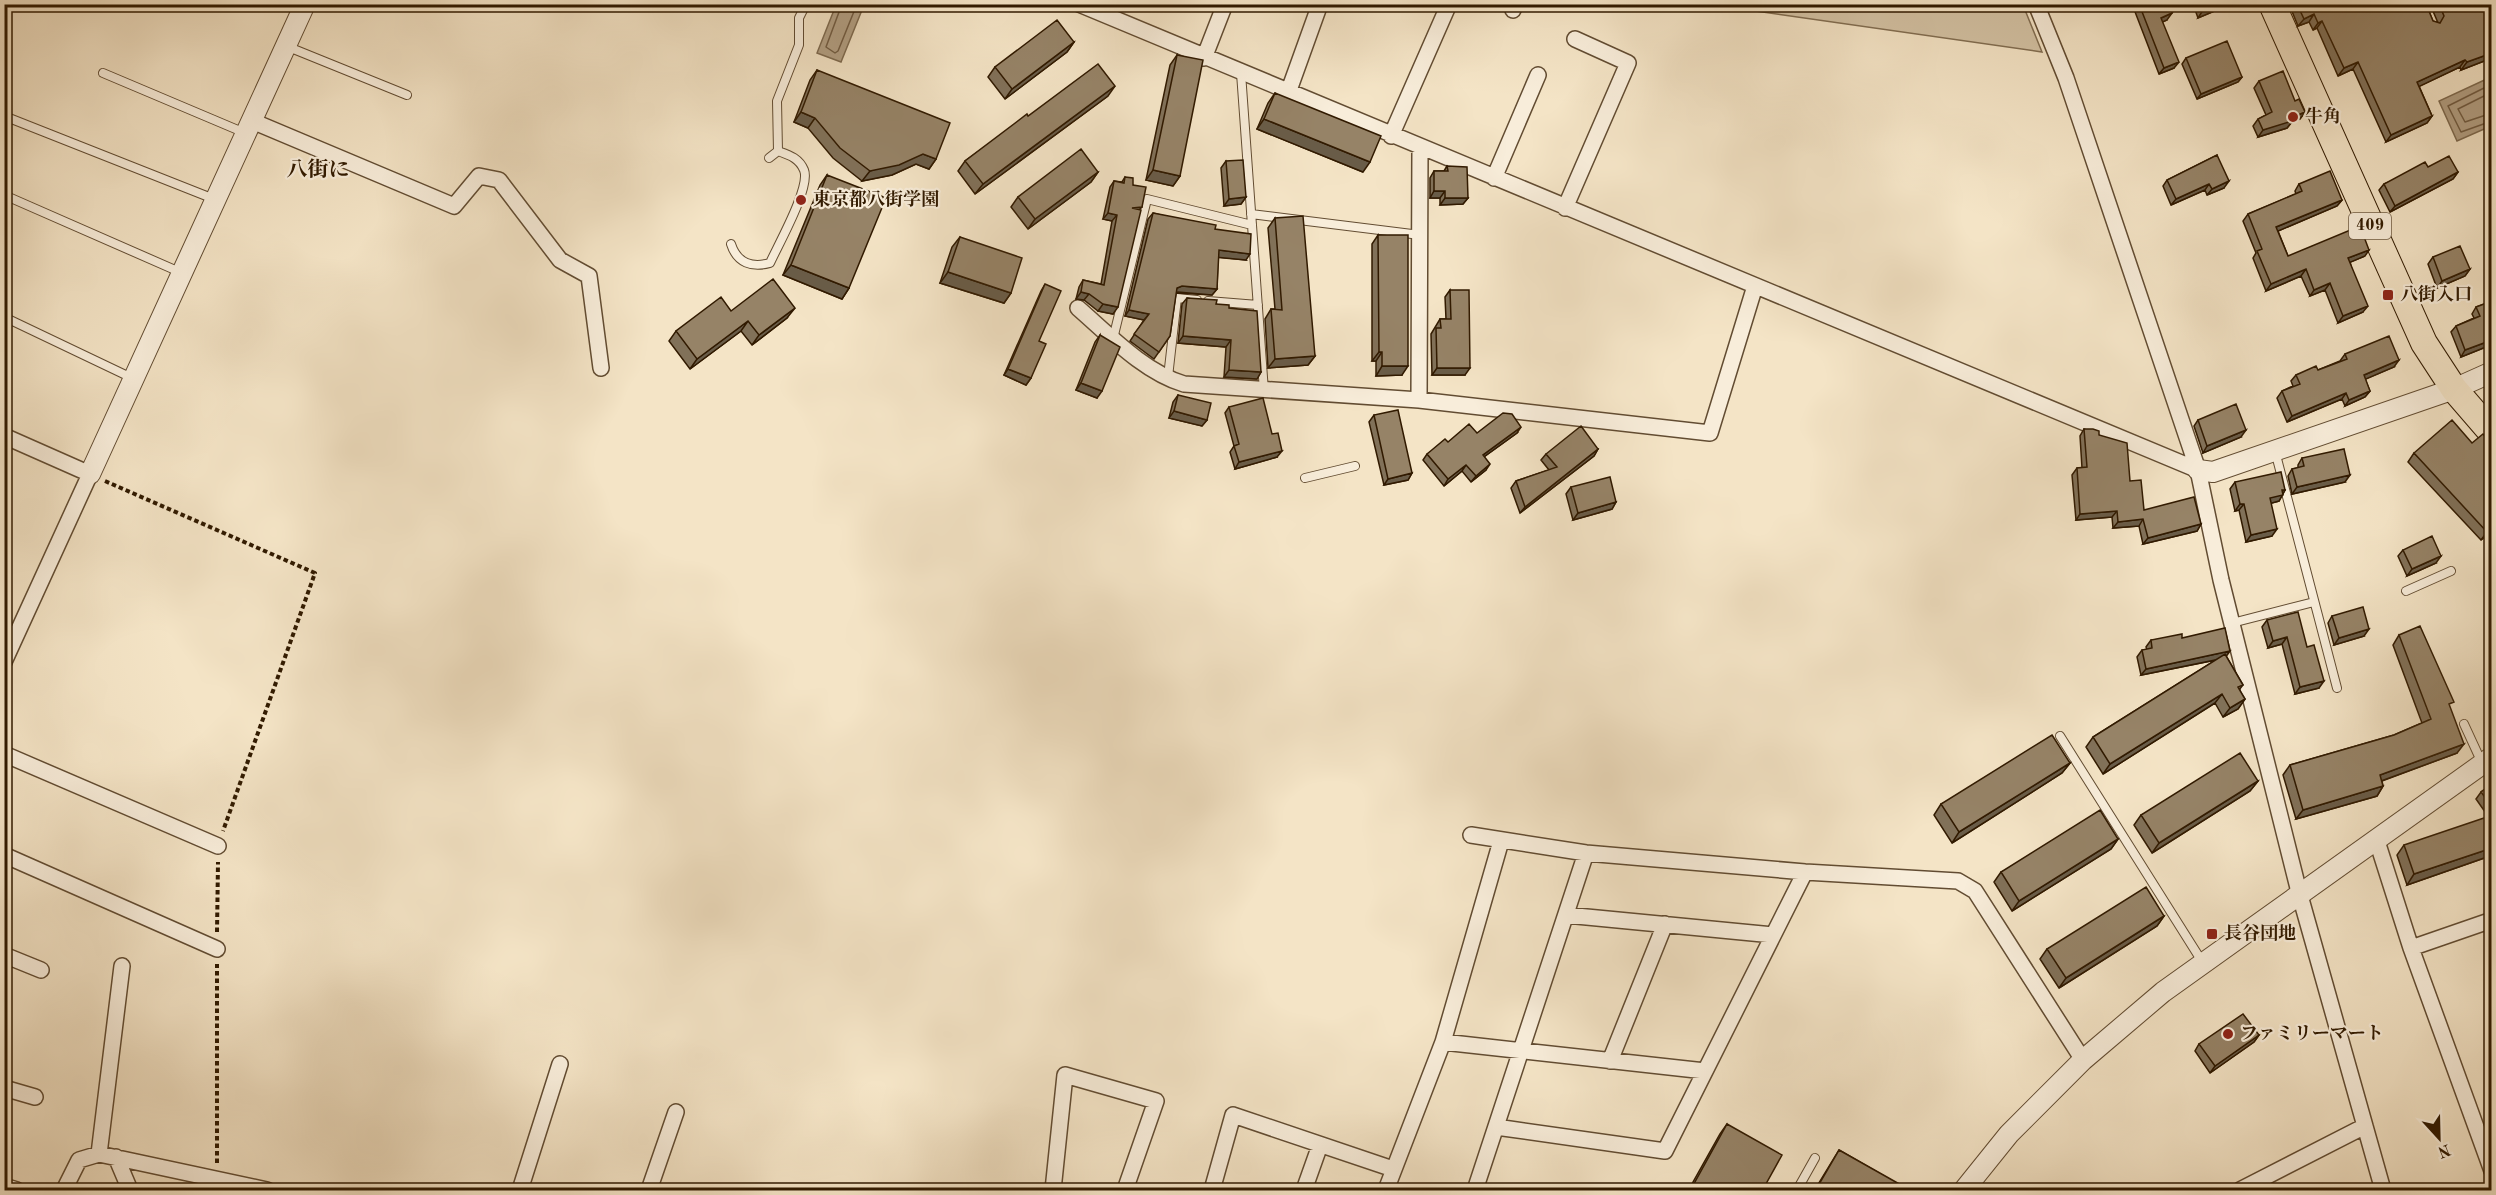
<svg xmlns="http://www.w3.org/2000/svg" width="2496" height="1195" viewBox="0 0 2496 1195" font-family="'Old Standard TT','Noto Serif JP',serif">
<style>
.green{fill:#d3c2a4;stroke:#826e52;stroke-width:1.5}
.water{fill:#b29f83;stroke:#7e6a4f;stroke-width:1.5}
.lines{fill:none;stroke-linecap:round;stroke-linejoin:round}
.shore{stroke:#725c42;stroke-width:1.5}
.service-casing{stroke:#624c32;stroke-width:10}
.minor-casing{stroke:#624c32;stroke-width:18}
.tertiary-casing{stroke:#624c32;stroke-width:22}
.trunk-casing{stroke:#311a00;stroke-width:28}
.path{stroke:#311a00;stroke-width:4;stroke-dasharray:4.5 3;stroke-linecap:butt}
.service{stroke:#f8edda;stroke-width:8}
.minor{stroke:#f8edda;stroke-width:15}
.tertiary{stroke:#f8edda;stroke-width:20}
.trunk{stroke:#f4e4c6;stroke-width:26}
.wall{fill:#817159;stroke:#311a00;stroke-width:1.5}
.shaded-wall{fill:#695c48;stroke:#311a00;stroke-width:1.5}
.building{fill:#968367;stroke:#311a00;stroke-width:1.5}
.poi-dot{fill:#8f2418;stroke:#f8edda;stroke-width:2}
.labels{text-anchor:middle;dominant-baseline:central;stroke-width:4.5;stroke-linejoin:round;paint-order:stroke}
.shield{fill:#f8edda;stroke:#6d5941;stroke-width:1.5}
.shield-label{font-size:16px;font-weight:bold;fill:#311a00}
.poi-label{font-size:18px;font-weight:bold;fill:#311a00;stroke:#f8edda;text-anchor:start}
.quarter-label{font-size:21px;font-weight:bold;fill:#311a00;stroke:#f8edda}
</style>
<rect width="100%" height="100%" fill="#f4e4c6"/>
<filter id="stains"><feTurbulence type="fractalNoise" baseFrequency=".00333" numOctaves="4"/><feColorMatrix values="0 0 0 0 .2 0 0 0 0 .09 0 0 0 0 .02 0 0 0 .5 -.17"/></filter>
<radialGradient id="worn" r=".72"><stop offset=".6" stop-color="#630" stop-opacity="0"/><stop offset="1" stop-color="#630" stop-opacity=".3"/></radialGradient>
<path class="green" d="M1714,5H2023L2042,52Z"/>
<path class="water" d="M836,5H864L841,62L817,53Z
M2491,77V126L2457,141L2439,101Z"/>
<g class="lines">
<path class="shore" d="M842,4L826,47L835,53L838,51L857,4
M2492,84L2448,106L2461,132L2492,121
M2492,92L2458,109L2465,122L2492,113"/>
<g class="service-casing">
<path id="service" d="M286,46L407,95
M103,73L245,133
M1241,73L1264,391
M4,116L214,199
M778,151L777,101L799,45V18L806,4
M4,195L182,273
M1251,214L1420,235
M731,244C737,263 752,268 770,263C778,245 811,187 804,170C799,158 789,155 778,151L769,158
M1208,301L1258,305
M4,317L132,378
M1113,339L1147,199L1252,225
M1168,377L1177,298L1197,300
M2275,451L2337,688
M1305,478L1355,466
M2406,591L2451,571
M2232,623L2314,602
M2464,724L2482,763
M2060,736L2203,963
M1797,1190L1815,1158"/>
</g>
<g class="minor-casing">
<path id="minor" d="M1079,4L2198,470
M2036,4L2066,78L2198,470L2221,580L2299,892L2383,1190
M1513,10L1515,4
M1204,58L1225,4
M1288,93L1320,4
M252,121L454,206L479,176L499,180L560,260L589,276L601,368
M1391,136L1449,4
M1494,178L1538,75
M1565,208L1628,63L1575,39
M1078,308C1109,335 1144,372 1184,384L1419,400L1710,433L1755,286
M1419,400L1420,148
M4,436L90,474L4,662
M4,754L218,846
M1471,835L1586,853L1805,872L1958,881L1975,891L2083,1060
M2376,838L2411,948L2492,1171
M4,855L217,949
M1566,915L1773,935
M2411,948L2492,920
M4,955L41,970
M1443,1042L1705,1071
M1610,1061L1665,924
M4,1088L35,1097
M1496,1127L1665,1151L1805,872
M99,1154L122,966
M116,1157L130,1190
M4,1186L17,1190
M64,1190L79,1160L99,1154L267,1190
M520,1190L560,1064
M649,1190L676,1112
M1053,1190L1065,1075L1156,1101L1125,1190
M1212,1190L1233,1115L1393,1169
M1304,1190L1320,1145
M1386,1190L1443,1042L1501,841
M1475,1190L1586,853
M2240,1190L2365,1126"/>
</g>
<g class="tertiary-casing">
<path id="tertiary" d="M2198,470L2213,472L2454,389L2492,372
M90,474L305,4
M1964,1190L2009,1134L2083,1060L2163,992L2492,757"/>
</g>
<g class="trunk-casing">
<path id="trunk" d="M2272,4L2424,343L2454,389L2492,433"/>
</g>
<path class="path" d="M105,481L315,573L223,831
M217,932L218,862
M217,1163V964"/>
<use href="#service" class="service"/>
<use href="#minor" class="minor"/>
<use href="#tertiary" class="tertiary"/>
<use href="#trunk" class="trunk"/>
</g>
<path class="wall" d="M2132,4H2168L2167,20L2162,22L2174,68L2159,74Z
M2193,4H2231L2198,18Z
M2289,4H2426L2433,21L2438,23L2430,4H2489L2492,58L2461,70L2460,67L2419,86L2432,116L2427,123L2386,142L2353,69L2338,76L2317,28L2313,30L2309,22L2298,26Z
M1074,42L1067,52L1005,99L988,77L995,67Z
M1177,55L1180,176L1173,186L1146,180L1170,65Z
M2186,58L2242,77L2238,82L2197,99L2182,64Z
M817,70L936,159L929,169L916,164L892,175L862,181L833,158L808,128L794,122L810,80Z
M2259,81L2295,101L2305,112L2300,119L2291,123L2287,128L2258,137L2253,126L2258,119L2266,115L2254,88Z
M1275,93L1363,172L1257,129L1268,103Z
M1108,96L975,194L958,171L965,161L1028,116Z
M2217,155L2224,188L2207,195L2205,190L2171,205L2163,186L2167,180Z
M1226,161L1246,197L1241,204L1224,206L1221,168Z
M1447,166L1468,198L1463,204L1440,205V198H1430V178L1434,171H1444Z
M2428,167L2458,172L2453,179L2390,212L2379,190L2384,184Z
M1098,172L1091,182L1028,229L1011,207L1018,197Z
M827,175L849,288L842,299L783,275L820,185Z
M1125,177L1133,185L1142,207L1139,210L1113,314L1098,311L1084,300L1076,299L1079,287L1083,280L1101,284L1112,221L1103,219L1110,187L1114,181L1122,182Z
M2299,184L2342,200L2337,206L2278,231L2288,256H2365L2350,262L2363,312L2338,323L2325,290L2310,296L2301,276L2266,291L2253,258L2256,253L2243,221L2248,214L2296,194L2295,191Z
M1153,213L1215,229L1246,260L1218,257L1217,289L1212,295L1176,293L1170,336L1154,359L1130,341L1144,320L1125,316L1148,219Z
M1275,218L1315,356L1308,365L1268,368L1265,319L1271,309H1275L1268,228Z
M1378,235L1402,375L1376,376V361H1372V244Z
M960,237L1011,293L1004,303L940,283L952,247Z
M2433,257L2470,269L2465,276L2437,288L2428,264Z
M1045,284L1039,341L1031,378L1026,385L1004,375L1041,291Z
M1450,290L1465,375H1432L1431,334L1440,319H1446L1445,297Z
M1187,298L1216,304L1229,308L1261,372L1257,379L1224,377L1226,347L1178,343L1182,304Z
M2492,301V347L2491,345L2461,357L2451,332L2456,326L2474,318L2472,314L2476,307Z
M731,311L787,318L752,345L741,331L690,369L669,341L676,331Z
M1100,335L1097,398L1076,390L1095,342Z
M2345,354L2394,367L2365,379L2370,391L2365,397L2345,406L2342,399L2287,422L2277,398L2282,391L2293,386L2291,381L2296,375L2318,370L2340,361Z
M1178,395L1207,420L1202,426L1169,418L1173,402Z
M1229,407L1277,457L1235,469L1230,452L1234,446L1225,413Z
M1374,415L1412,473L1408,480L1384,485L1369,422Z
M2198,420L2241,437L2203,453L2194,426Z
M2084,429L2099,435L2130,481L2144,510L2201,524L2197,531L2143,544L2139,526L2113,528L2112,517L2076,520L2072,475L2077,468H2082L2080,436Z
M1477,433H1517L1484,457L1486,470L1471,482L1462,471L1444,486L1423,460L1427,454L1448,442Z
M1598,449L1594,456L1520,513L1511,488L1516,481L1549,470L1541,460L1546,454Z
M2414,453L2492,531L2481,540L2408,462Z
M2302,458L2345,482L2292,494L2288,476L2292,469L2298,468V465Z
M2235,482L2285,490L2279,501L2271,503L2272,536L2246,542L2239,510L2235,511L2230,489Z
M1571,487L1616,502L1612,509L1573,520L1566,494Z
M2403,550L2436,563L2407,576L2398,556Z
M2332,616L2364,636L2334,645L2328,623Z
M2267,620L2307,647L2319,688L2295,694L2282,644L2268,648L2262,627Z
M2399,635L2450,708L2457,753L2382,781L2383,786L2377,796L2296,819L2283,775L2290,765L2394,735L2422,723L2393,645Z
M2182,638L2226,656L2243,685L2239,690L2245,699L2238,709L2223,717L2215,703L2103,774L2086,747L2093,737L2216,660L2141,675L2137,657L2142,650H2147L2146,647L2151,640Z
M2070,763L2062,773L1952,843L1934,815L1941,804Z
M2258,781L2250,791L2152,853L2134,825L2141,815Z
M2492,784V818L2490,819L2476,799L2481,792Z
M2118,839L2111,849L2012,911L1994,882L2001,872Z
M2492,839V851L2487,857L2407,885L2397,855L2404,845Z
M2164,916L2157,926L2059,988L2040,959L2047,949Z
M2259,1035L2254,1042L2210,1073L2195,1051L2199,1044Z
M1727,1124L1762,1191H1688L1720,1134Z
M1839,1150L1910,1191H1814Z"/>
<path class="shaded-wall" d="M2218,4H2231L2198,18L2203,10Z
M2172,13L2167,20L2156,25L2161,18Z
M2314,14L2309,22L2298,26L2304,19Z
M2322,21L2317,28L2313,30L2318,23Z
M1074,42L1067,52L1005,99L1012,89Z
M2492,53V58L2461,70L2467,62Z
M2465,60L2460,67L2412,90L2417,82Z
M2179,62L2174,68L2159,74L2164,68Z
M2358,62L2353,69L2338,76L2344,68Z
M2242,77L2238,82L2197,99L2201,94Z
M1115,86L1108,96L975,194L983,184Z
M801,112L815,118L808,128L794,122Z
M2305,112L2300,119L2291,123L2287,128L2258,137L2263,130Z
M2432,116L2427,123L2386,142L2391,135Z
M1264,119L1370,162L1363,172L1257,129Z
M923,154L936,159L929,169L916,164L892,175L862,181L870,171Z
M1153,170L1180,176L1173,186L1146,180Z
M1098,172L1091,182L1028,229L1035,219Z
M2458,172L2453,179L2390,212L2395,206Z
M2229,181L2224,188L2207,195L2212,189Z
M2209,184L2205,190L2171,205L2176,199Z
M1434,191H1445L1440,198H1430Z
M1246,197L1241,204L1224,206L1229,199Z
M1445,198H1468L1463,204L1440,205Z
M2342,200L2337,206L2271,234L2276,227Z
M1108,213L1117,215L1112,221L1103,219Z
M1219,250L1250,254L1246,260L1214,257Z
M2369,250L2365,256L2344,265L2348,258Z
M791,265L849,288L842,299L783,275Z
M2306,269L2301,276L2266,291L2271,284Z
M2470,269L2465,276L2437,288L2442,281Z
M948,272L1011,293L1004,303L940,283Z
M2330,283L2325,290L2310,296L2314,290Z
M1182,286L1217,289L1212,295L1178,292L1173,294L1177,288Z
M1081,292L1089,294L1084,300L1076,299Z
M1103,304L1118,307L1113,314L1098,311Z
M2368,306L2363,312L2338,323L2343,316Z
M795,308L787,318L752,345L759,335Z
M1129,310L1149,314L1144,320L1125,316Z
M748,321L741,331L690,369L697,359Z
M1183,336L1231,340L1226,347L1178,343Z
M2492,340L2491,345L2461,357L2465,350Z
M1379,352H1382L1376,361H1372Z
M1315,356L1308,365L1268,368L1275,359Z
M2399,360L2394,367L2359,382L2364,375Z
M1382,366H1408L1402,375L1376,376Z
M1437,368H1470L1465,375H1432Z
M1008,369L1031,378L1026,385L1004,375Z
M1229,370L1261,372L1257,379L1224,377Z
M1081,383L1102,391L1097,398L1076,390Z
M2370,391L2365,397L2345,406L2349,400Z
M2346,393L2342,399L2287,422L2292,416Z
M1174,411L1207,420L1202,426L1169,418Z
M1521,427L1517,433L1478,461L1483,455Z
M2246,430L2241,437L2203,453L2207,446Z
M1598,449L1594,456L1520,513L1525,507Z
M1282,451L1277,457L1235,469L1239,462Z
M1490,464L1486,470L1471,482L1476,476Z
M1466,465L1462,471L1444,486L1448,479Z
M1412,473L1408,480L1384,485L1388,479Z
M2350,475L2345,482L2292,494L2297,487Z
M2282,490H2285L2279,501L2265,505L2270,498Z
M1616,502L1612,509L1573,520L1578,513Z
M2240,504H2244L2239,510L2235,511Z
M2117,511L2112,517L2076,520L2080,514Z
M2143,519L2139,526L2113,528L2118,522Z
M2201,524L2197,531L2143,544L2148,538Z
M2492,528V531L2481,540L2487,532Z
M2277,529L2272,536L2246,542L2251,535Z
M2441,556L2436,563L2407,576L2412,569Z
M2369,629L2364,636L2334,645L2339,638Z
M2287,637L2282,644L2268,648L2273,641Z
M2230,651L2225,658L2141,675L2146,669Z
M2324,681L2319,688L2295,694L2300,687Z
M2222,694L2215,703L2103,774L2110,764Z
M2245,699L2238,709L2223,717L2230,708Z
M2464,744L2457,753L2373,784L2380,775Z
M2070,763L2062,773L1952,843L1959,832Z
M2258,781L2250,791L2152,853L2159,843Z
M2383,786L2377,796L2296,819L2303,810Z
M2118,839L2111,849L2012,911L2019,901Z
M2492,848V851L2487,857L2407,885L2414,874Z
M2164,916L2157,926L2059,988L2066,978Z
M2259,1035L2254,1042L2210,1073L2215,1066Z"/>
<path class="building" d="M2139,4H2168L2172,13L2161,18L2179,62L2164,68Z
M2201,4H2218L2203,10Z
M2297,4H2426L2433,21L2440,23L2444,16L2439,4H2489L2492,10V53L2467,62L2465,60L2417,82L2432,116L2391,135L2358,62L2344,68L2322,21L2318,23L2314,14L2304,19Z
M1057,20L1074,42L1012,89L995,67Z
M2227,41L2242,77L2201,94L2186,58Z
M1177,55L1203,60L1180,176L1153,170Z
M1098,64L1115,86L983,184L965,161L1027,114L1028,116Z
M817,70L950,123L936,159L923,154L899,165L870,171L840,148L815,118L801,112Z
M2283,71L2295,101L2299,99L2305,112L2291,118L2292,121L2263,130L2258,119L2272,112L2259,81Z
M1275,93L1381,136L1370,162L1264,119Z
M1081,149L1098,172L1035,219L1018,197Z
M2217,155L2229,181L2212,189L2209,184L2176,199L2167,180Z
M2449,156L2458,172L2395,206L2384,184L2425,162L2428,167Z
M1243,160L1246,197L1229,199L1226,161Z
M1447,166L1467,167L1468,198H1445V191H1434V171H1448Z
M2330,171L2342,200L2276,227L2288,256L2360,226L2369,250L2348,258L2368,306L2343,316L2330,283L2314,290L2306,269L2271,284L2257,251L2262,249L2248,214L2302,191L2299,184Z
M827,175L886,198L849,288L791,265Z
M1125,177L1133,178V185L1146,187L1142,207L1132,208L1141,210L1118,307L1103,304L1089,294L1081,292L1083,280L1104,285L1117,215L1108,213L1114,181L1124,183Z
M1153,213L1216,225L1215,229L1251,234L1250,254L1219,250L1217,289L1182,286L1177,288L1170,336L1159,352L1134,334L1149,314L1129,310Z
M1303,216L1315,356L1275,359L1271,309L1282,310L1275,218Z
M1378,235H1408V366H1382V352H1379Z
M960,237L1022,258L1011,293L948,272Z
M2460,246L2470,269L2442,281L2433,257Z
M773,279L795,308L759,335L748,321L697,359L676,331L721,297L731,311Z
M1045,284L1061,291L1039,341L1046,344L1031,378L1008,369Z
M1450,290H1469L1470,368H1437L1436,328H1441L1440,319H1451Z
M1187,298L1217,300L1216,304L1229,305V308L1257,311L1261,372L1229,370L1231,340L1183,336Z
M2492,301V340L2465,350L2456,326L2480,316L2476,307Z
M1100,335L1120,347L1102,391L1081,383Z
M2389,336L2399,360L2364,375L2370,391L2349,400L2346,393L2292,416L2282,391L2300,384L2296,375L2316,366L2318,370L2347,359L2345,354Z
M1178,395L1211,403L1207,420L1174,411Z
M1263,398L1272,434L1278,433L1282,451L1239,462L1234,446L1239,444L1229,407Z
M2236,404L2246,430L2207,446L2198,420Z
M1398,410L1412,473L1388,479L1374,415Z
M1503,413L1512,414L1521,427L1483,455L1490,464L1476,476L1466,465L1448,479L1427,454L1445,439L1448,442L1469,424L1477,433Z
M2452,420L2472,443L2483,434L2492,444V528L2487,532L2414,453Z
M1581,426L1598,449L1525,507L1516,481L1557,467L1546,454Z
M2084,429H2093L2099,431V435L2127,443L2130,481L2141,480L2144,510L2194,497L2201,524L2148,538L2143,519L2118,522L2117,511L2080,514L2077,468L2087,467Z
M2344,449L2350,475L2297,487L2292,469L2304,466L2302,458Z
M2281,472L2285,490H2282L2283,495L2270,498L2277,529L2251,535L2244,504H2240L2235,482Z
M1610,477L1616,502L1578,513L1571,487Z
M2432,536L2441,556L2412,569L2403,550Z
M2363,607L2369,629L2339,638L2332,616Z
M2298,612L2307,647L2314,645L2324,681L2300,687L2287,637L2273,641L2267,620Z
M2420,626L2454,702L2449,704L2464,744L2380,775L2383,786L2303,810L2290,765L2394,735L2431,719L2399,635Z
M2225,628L2230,651L2146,669L2142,650L2152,648L2151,640L2182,634V638Z
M2225,654L2243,685L2238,687L2245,699L2230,708L2222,694L2110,764L2093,737Z
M2052,735L2070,763L1959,832L1941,804Z
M2240,753L2258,781L2159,843L2141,815Z
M2492,784V807L2481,792Z
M2100,810L2118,839L2019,901L2001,872Z
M2484,818L2492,839V848L2414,874L2404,845Z
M2146,887L2164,916L2066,978L2047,949Z
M2243,1014L2259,1035L2215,1066L2199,1044Z
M1727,1124L1782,1155L1762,1191H1690Z
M1839,1150L1910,1190V1191H1815Z"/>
<g class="poi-dot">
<circle cx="2293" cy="117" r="6"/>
<circle cx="801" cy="200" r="6"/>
<rect x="2382" y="289" width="12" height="12" rx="3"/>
<rect x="2206" y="928" width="12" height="12" rx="3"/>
<circle cx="2228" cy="1034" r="6"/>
</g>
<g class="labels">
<rect class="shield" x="2349" y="213" width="42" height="26" rx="4.5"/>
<g class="shield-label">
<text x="2370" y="226">409</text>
</g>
<g class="poi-label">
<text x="2305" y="117">牛角</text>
<text x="813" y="200">東京都八街学園</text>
<text x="2400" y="295">八街入口</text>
<text x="2224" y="934">長谷団地</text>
<text x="2240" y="1034">ファミリーマート</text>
</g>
<g class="quarter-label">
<text x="318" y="170">八街に</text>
</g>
</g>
<rect width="2496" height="1195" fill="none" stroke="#f4e4c6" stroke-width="24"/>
<rect x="6" y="6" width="2484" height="1183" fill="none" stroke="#311a00" stroke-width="3"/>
<rect x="12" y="12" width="2472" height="1171" fill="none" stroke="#311a00" stroke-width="1.5"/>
<g transform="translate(2439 1138) rotate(158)" stroke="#f8edda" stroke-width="4.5" paint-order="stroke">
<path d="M0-4.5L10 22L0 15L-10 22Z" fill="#311a00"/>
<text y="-9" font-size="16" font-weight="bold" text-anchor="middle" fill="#311a00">N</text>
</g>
<rect width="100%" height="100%" filter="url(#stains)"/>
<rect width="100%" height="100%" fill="url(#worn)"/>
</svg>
